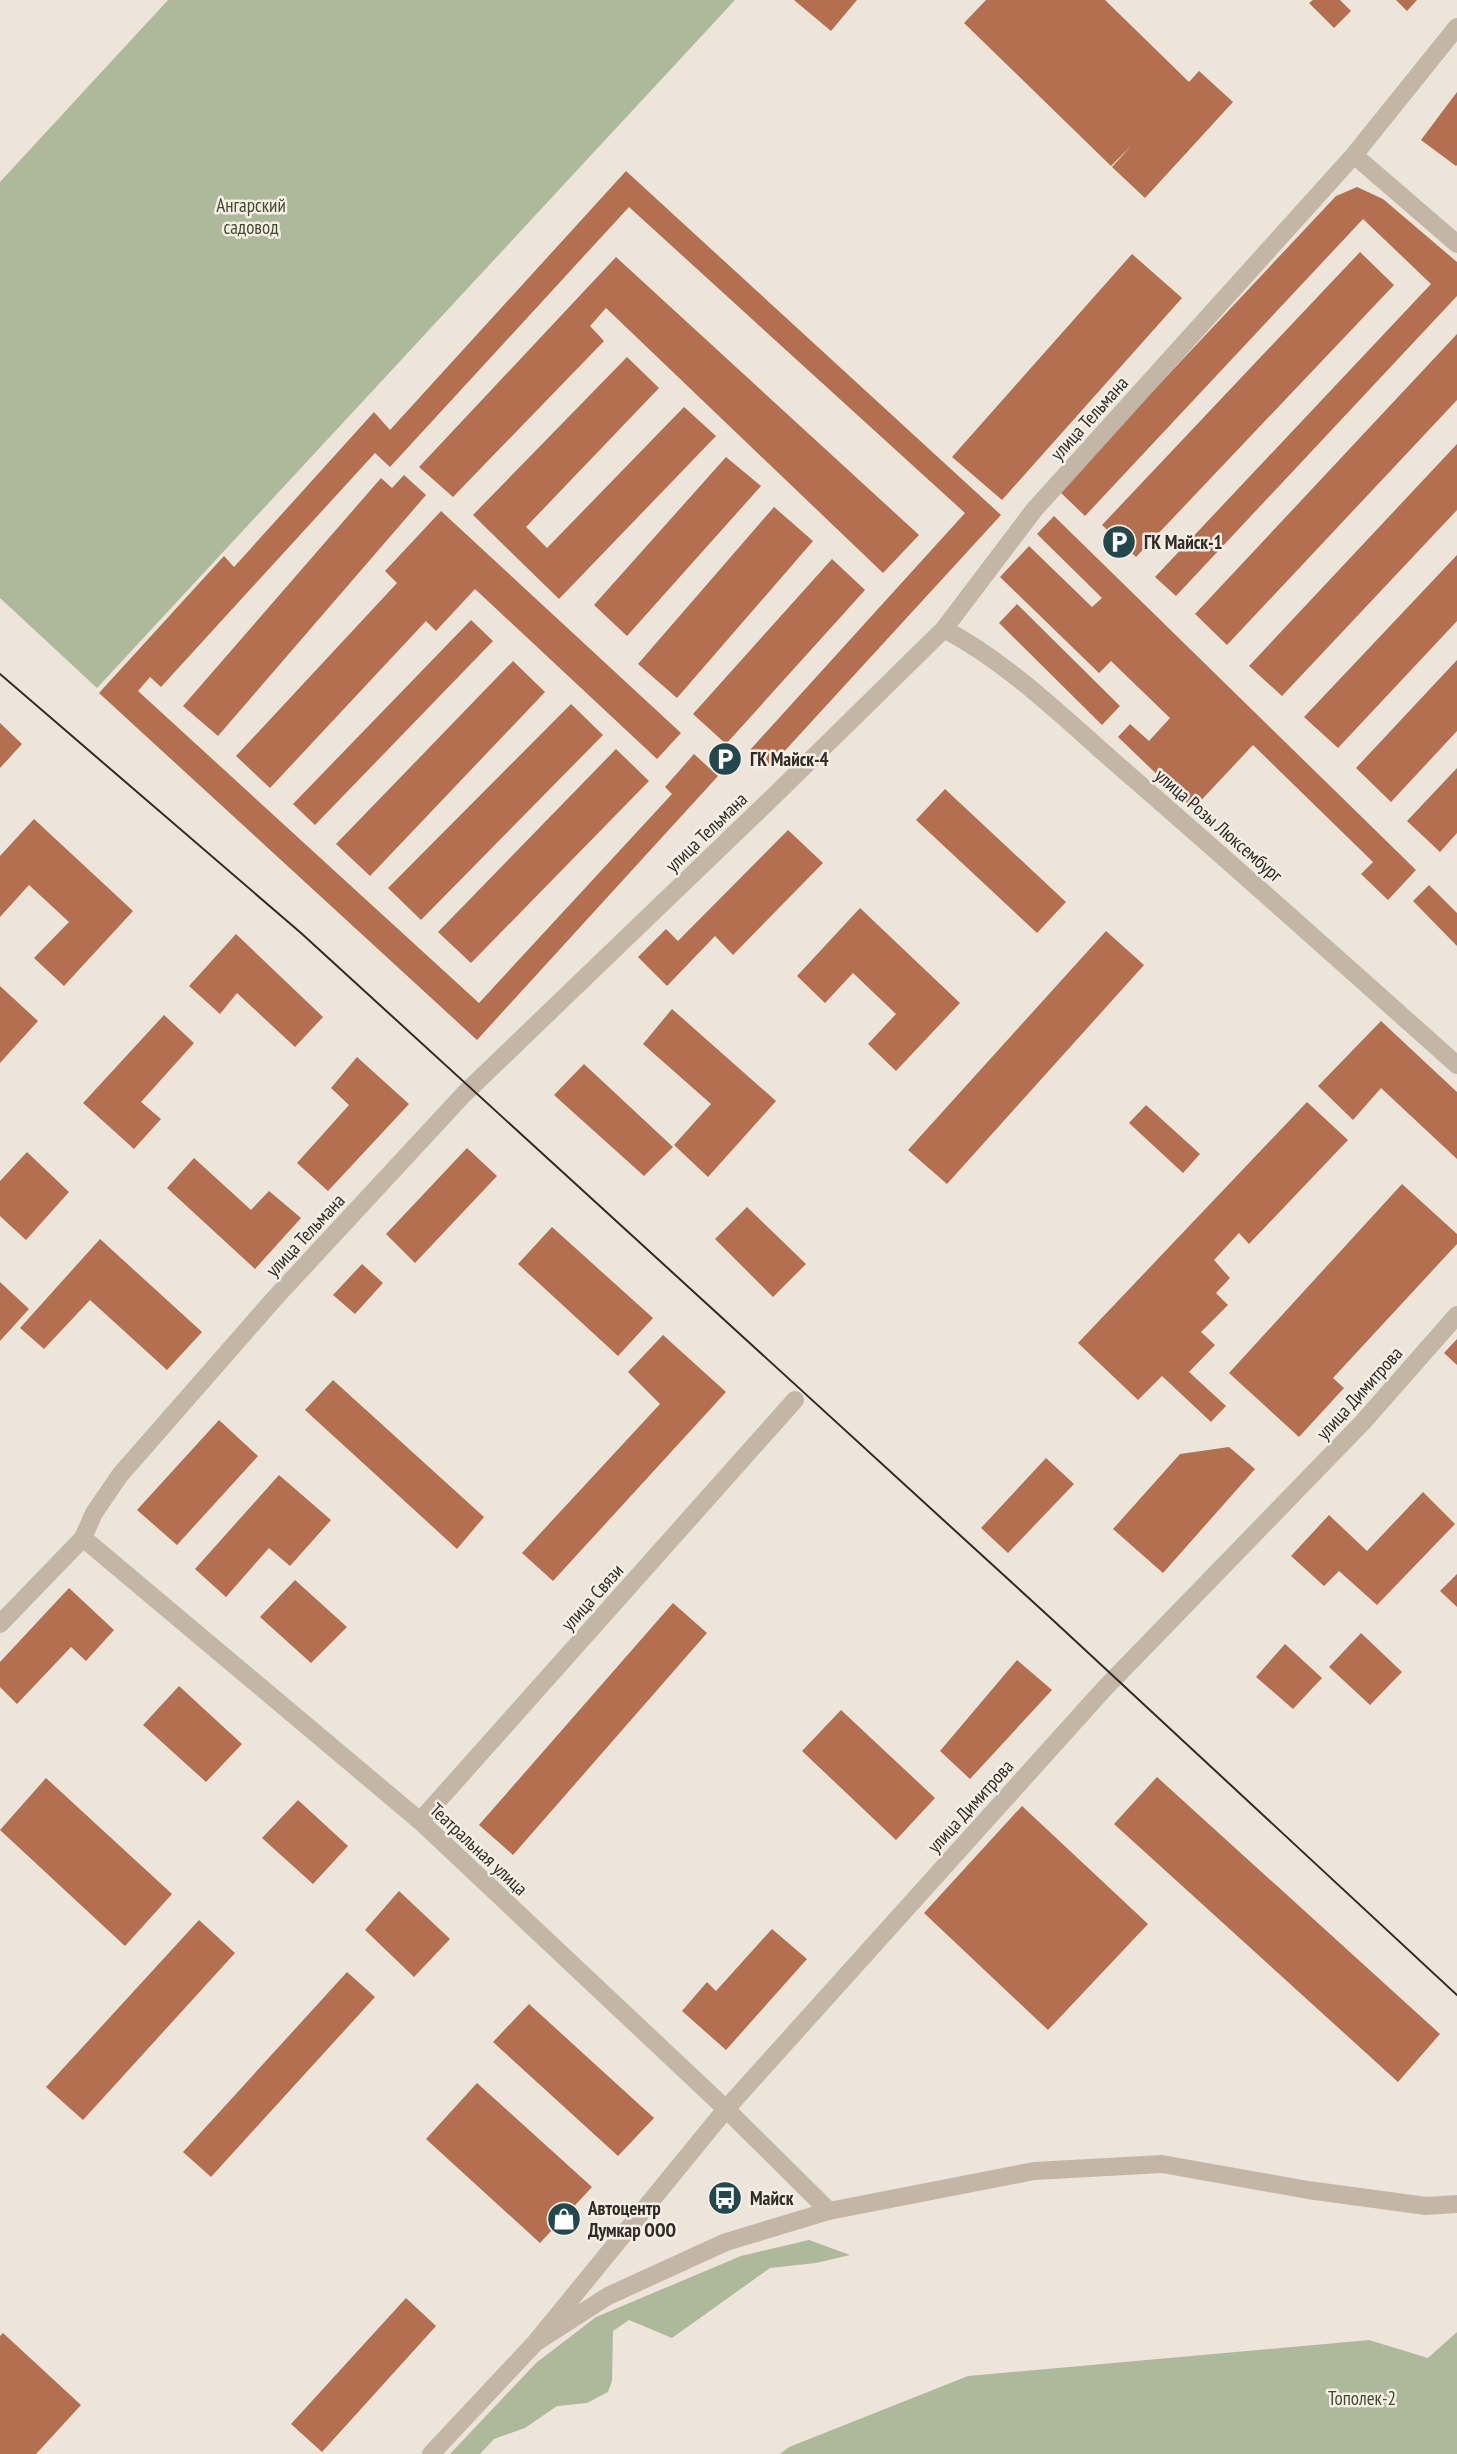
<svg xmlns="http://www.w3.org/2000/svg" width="1457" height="2454" viewBox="0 0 1457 2454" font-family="'PT Sans Narrow',sans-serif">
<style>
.green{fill:#aeb99c}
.building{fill:#b46f50}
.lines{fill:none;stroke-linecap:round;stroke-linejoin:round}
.minor{stroke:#c3b6a7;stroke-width:18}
.tram{stroke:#312a26;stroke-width:2}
.labels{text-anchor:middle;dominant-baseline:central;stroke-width:5;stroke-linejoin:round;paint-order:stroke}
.park-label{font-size:19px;fill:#3f4b2e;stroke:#f5efe5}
.street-label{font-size:19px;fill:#312a26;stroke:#f5efe5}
.poi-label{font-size:19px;font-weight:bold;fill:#312a26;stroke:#f5efe5;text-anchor:start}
</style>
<rect width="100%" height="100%" fill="#ede5d9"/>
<path class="green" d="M168,0H735L97,688L0,598V182Z
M809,2240L850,2255L816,2263L770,2268L672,2338L629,2320L613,2331L612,2381L608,2392L587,2403L557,2406L525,2428L494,2439L480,2454H450L536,2363L596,2317L741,2256Z
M1457,2332V2454H780L789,2447L968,2376L1369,2340L1428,2358Z"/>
<path class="building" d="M794,0H857L831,31Z
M986,0H1105L1189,82L1199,71L1233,102L1145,198L1112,167L1131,146L1111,166L964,23Z
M1313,0H1340L1351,11L1334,28L1309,3Z
M1396,0H1417L1407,11Z
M1457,92V165L1456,166L1421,140Z
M626,171L1001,515L769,768L750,750L965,513L629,207L390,467L375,453L161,687L150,677L138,691L479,1003L672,794L665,787L694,754L718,776L477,1040L99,693L224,556L234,567L374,412L390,430Z
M1357,187L1383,199L1457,262V296L1176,596L1155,577L1431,284L1363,219L1085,516L1059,491L1336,196Z
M1360,252L1394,285L1136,557L1102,525Z
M1132,254L1182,298L1002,500L952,457Z
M616,257L919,535L883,573L606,308L590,326L604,341L453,497L419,467Z
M1457,334V400L1227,645L1195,614Z
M627,357L659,388L526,527L547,548L684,407L716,436L559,599L473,515Z
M1457,444V510L1282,696L1249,666Z
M726,457L761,486L627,636L594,605Z
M404,475L426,495L218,736L183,706L381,478L392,488Z
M774,507L813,541L677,698L638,664Z
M441,511L681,733L657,759L475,589L436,631L426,621L270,788L236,756L397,583L385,571Z
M1054,516L1416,870L1388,900L1361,874L1373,862L1253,745L1193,809L1118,737L1130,724L1149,741L1170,718L1111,661L1099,673L1000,577L1029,546L1092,607L1102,598L1037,534Z
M1457,555V621L1338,748L1304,717Z
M832,559L865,590L726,744L693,714Z
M1017,604L1120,706L1102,725L999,623Z
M471,620L493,641L315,825L293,804Z
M1457,660V731L1391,802L1356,768Z
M513,661L545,692L370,876L336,844Z
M571,704L603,735L421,920L388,888Z
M0,723L22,744L0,768Z
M616,749L649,781L471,963L438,932Z
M1457,768V833L1440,852L1407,821Z
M945,789L1066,902L1037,933L916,820Z
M34,819L133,911L64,986L34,958L69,922L29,885L0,917V856Z
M788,830L823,863L733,955L715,936L667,986L638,957L666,929L678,941Z
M1429,885L1457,913V946L1413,901Z
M860,908L960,1003L896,1071L868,1044L896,1014L853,973L825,1003L797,976Z
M1106,931L1144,965L947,1184L908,1150Z
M236,934L323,1017L295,1047L237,993L220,1014L189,986Z
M0,986L38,1021L0,1063Z
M672,1009L776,1101L708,1177L674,1145L711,1104L643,1044Z
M164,1015L194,1043L141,1102L161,1119L134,1149L83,1103Z
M1381,1021L1457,1092V1159L1381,1088L1353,1120L1318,1086Z
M357,1057L409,1104L328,1191L297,1163L349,1105L331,1088Z
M584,1064L673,1147L644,1176L554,1095Z
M1307,1102L1348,1140L1249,1244L1239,1233L1214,1260L1230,1278L1216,1293L1228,1305L1201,1332L1215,1345L1189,1372L1226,1406L1211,1422L1162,1376L1138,1400L1078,1343Z
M1146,1105L1200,1154L1183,1173L1129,1123Z
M467,1148L497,1176L415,1263L386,1234Z
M27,1152L69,1192L26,1240L0,1216V1181Z
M194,1158L251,1210L269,1191L301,1218L255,1269L167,1188Z
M1402,1184L1457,1234V1244L1333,1378L1344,1388L1299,1437L1229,1373Z
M747,1207L806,1264L773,1297L715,1239Z
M552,1227L653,1318L618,1356L518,1264Z
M100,1239L202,1332L167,1370L90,1300L44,1349L20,1328Z
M362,1264L383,1283L355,1314L333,1295Z
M0,1282L29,1309L0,1341Z
M663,1335L726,1392L553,1581L522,1553L660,1404L628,1372Z
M1457,1339V1365L1444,1353Z
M333,1380L484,1517L457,1549L305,1410Z
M219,1420L258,1456L177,1545L137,1510Z
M1229,1447L1255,1469L1163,1573L1113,1529L1180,1454Z
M1046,1458L1074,1484L1008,1553L981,1528Z
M279,1475L331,1520L290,1566L269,1548L226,1597L195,1569Z
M1423,1492L1455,1524L1377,1605L1339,1571L1324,1586L1291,1556L1329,1515L1367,1551Z
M1457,1574V1607L1440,1591Z
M295,1580L347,1627L311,1663L260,1617Z
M69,1588L114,1630L86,1661L71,1647L17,1704L0,1687V1662Z
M673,1603L707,1633L513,1855L479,1825Z
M1361,1633L1402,1672L1370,1705L1329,1667Z
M1285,1644L1322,1678L1293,1709L1256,1677Z
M1017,1660L1052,1690L970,1779L940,1751Z
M179,1686L242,1744L206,1782L143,1725Z
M841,1710L935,1798L896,1840L802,1751Z
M1157,1777L1440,2034L1398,2082L1114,1824Z
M46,1778L172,1894L125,1946L0,1830Z
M298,1800L348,1846L313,1884L262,1838Z
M1022,1806L1148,1924L1048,2030L924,1913Z
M399,1891L450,1939L414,1977L365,1930Z
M199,1920L235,1953L83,2120L46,2087Z
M772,1929L807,1959L726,2050L682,2011L707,1982L716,1991Z
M347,1972L375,1997L211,2177L183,2152Z
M529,2004L654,2118L618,2156L493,2042Z
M477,2083L592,2187L540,2243L426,2139Z
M406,2298L436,2326L322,2452L291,2424Z
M3,2333L81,2405L36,2454H0V2336Z"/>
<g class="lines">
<path class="minor" d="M1354,155L1457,244
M944,629C1012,665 1069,723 1127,773C1238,869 1347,967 1457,1065
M83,1538L420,1821L726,2109L829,2211
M0,1624L83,1538L94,1513L120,1475L274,1299L464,1094L777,793L944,629L1034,510L1354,155L1457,27
M420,1821L795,1400
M535,2343L726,2109L1104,1689L1363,1422L1457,1315
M431,2454L535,2343L608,2296L726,2242L829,2211L1034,2171L1162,2164L1308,2190L1426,2206L1457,2204"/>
<path class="tram" d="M0,674L301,933L1055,1622L1457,1995"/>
</g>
<defs>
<g id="parking-disc" transform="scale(1.75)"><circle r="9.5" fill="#22474c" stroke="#f5efe5"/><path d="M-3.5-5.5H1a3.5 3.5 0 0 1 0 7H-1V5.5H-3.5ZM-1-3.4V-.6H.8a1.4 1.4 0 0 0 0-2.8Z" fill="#fff"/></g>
<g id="bus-disc" transform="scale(1.75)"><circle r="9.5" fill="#22474c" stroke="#f5efe5"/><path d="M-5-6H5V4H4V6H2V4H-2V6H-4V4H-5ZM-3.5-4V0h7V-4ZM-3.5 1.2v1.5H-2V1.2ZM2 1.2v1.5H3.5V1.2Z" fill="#fff"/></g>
<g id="shop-disc" transform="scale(1.75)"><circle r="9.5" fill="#22474c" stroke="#f5efe5"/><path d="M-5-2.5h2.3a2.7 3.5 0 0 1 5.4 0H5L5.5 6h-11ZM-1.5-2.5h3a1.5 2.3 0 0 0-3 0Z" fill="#fff"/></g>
</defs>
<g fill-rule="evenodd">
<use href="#parking-disc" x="1119" y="542"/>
<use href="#parking-disc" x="725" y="759"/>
<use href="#bus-disc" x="725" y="2198"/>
<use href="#shop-disc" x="564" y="2219"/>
</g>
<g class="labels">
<g class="park-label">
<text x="251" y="205">Ангарский<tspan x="251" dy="22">садовод</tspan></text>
<text x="1362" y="2398">Тополек-2</text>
</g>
<g class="street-label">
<text transform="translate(1089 418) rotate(-48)">улица Тельмана</text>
<text transform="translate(1219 825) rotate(41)">улица Розы Люксембург</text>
<text transform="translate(706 832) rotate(-44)">улица Тельмана</text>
<text transform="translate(305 1235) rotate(-47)">улица Тельмана</text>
<text transform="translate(1359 1393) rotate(-48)">улица Димитрова</text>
<text transform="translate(592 1597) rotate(-48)">улица Связи</text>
<text transform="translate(970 1806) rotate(-48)">улица Димитрова</text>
<text transform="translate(479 1849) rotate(43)">Театральная улица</text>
</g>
<g class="poi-label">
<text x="1144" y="542">ГК Майск-1</text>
<text x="750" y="759">ГК Майск-4</text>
<text x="750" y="2198">Майск</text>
<text x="588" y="2208">Автоцентр<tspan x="588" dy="22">Думкар ООО</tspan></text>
</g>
</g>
</svg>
